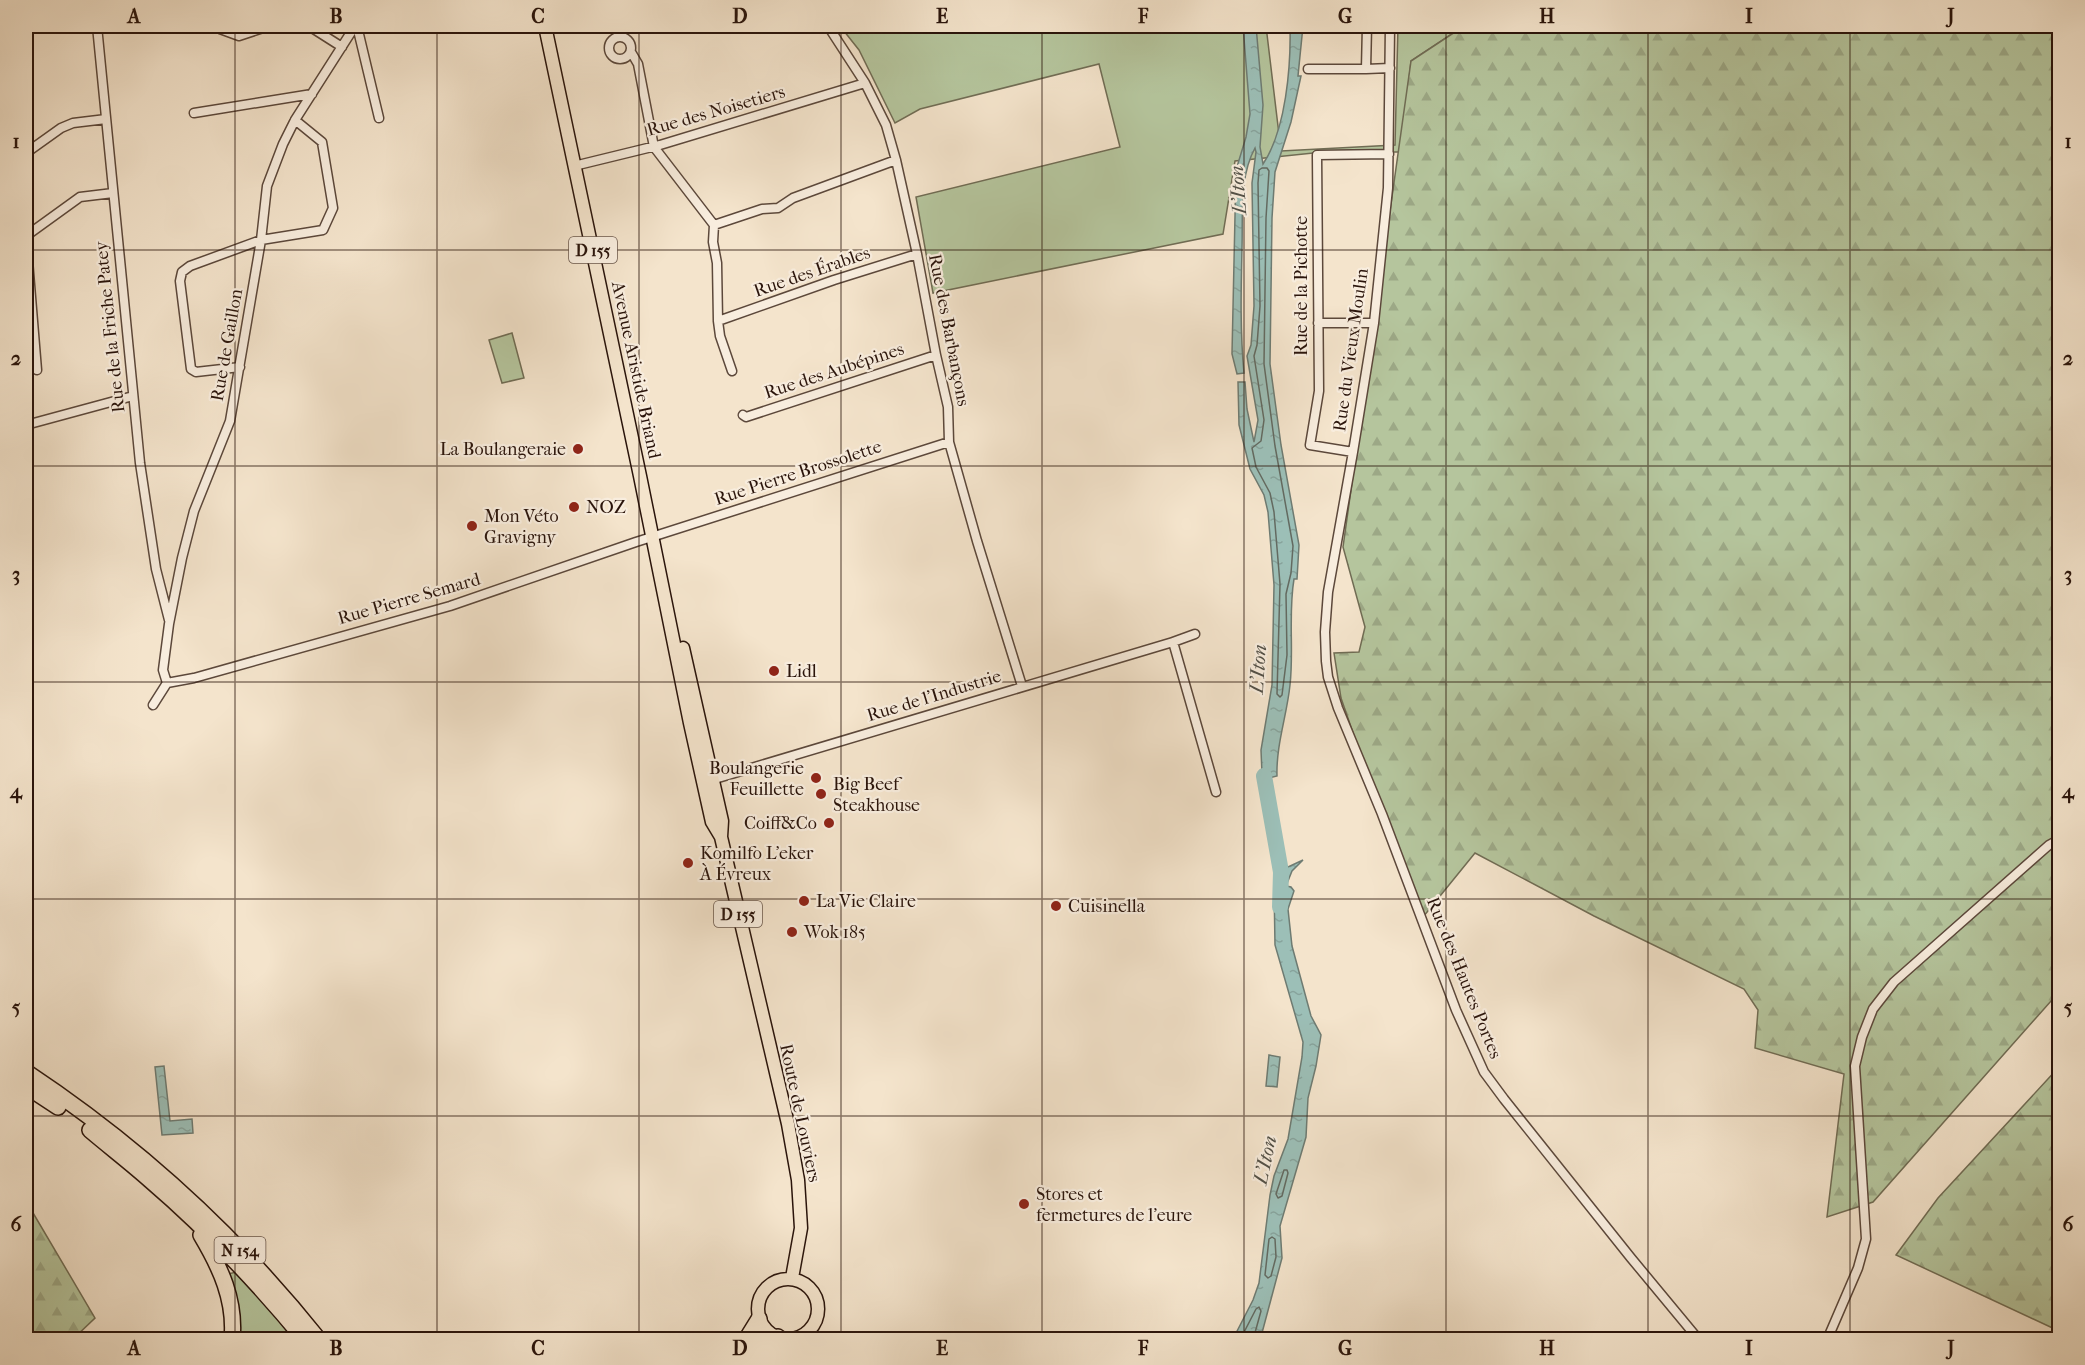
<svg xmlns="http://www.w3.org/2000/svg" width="2085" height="1365" viewBox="0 0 2085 1365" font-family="'IM FELL French Canon',serif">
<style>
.grass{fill:#b5c59d;stroke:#706c54;stroke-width:1.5}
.forest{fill:url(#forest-firs);stroke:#706c54;stroke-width:1.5}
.water{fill:url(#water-ripples);stroke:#6e7b72;stroke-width:1.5}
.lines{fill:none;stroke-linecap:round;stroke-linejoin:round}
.shore{stroke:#636a61;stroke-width:1.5}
.river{stroke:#9cbfb7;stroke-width:16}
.street-casing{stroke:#5c483b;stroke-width:11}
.primary-casing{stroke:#2a140b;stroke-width:15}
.highway-casing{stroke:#2a140b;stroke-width:18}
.street{stroke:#f8edde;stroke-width:8}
.primary{stroke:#f4e4cc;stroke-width:12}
.highway{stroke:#f4e4cc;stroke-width:15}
.grid{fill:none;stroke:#2a140b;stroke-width:1.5;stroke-opacity:0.55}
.poi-dot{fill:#8f2418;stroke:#f8edde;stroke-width:2}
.labels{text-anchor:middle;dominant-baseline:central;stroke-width:4.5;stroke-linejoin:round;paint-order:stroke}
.shield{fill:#f8edde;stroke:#68554a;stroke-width:1.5}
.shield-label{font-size:16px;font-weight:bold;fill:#2a140b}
.street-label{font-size:18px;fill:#2a140b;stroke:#f8edde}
.poi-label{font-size:18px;fill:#2a140b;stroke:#f8edde;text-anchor:start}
.water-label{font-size:20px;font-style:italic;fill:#525047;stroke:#f8edde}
.neatline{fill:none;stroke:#2a140b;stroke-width:2}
.grid-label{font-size:20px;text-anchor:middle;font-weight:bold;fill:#2a140b}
</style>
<defs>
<pattern id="forest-firs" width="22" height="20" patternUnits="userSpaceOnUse" patternTransform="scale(1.5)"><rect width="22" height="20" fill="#b5c59d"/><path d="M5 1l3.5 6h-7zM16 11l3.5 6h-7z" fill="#9ca886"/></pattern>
<pattern id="water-ripples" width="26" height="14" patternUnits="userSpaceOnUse" patternTransform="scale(1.5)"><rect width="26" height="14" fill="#9cbfb7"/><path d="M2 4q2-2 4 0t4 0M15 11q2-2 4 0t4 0" fill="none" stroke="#87a39c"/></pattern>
</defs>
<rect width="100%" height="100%" fill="#f4e4cc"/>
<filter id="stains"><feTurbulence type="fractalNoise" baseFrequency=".00333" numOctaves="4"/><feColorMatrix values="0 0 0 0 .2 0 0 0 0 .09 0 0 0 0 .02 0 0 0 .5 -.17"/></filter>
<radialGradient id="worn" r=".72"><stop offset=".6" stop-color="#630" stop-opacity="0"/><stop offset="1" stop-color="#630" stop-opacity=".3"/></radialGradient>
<path class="grass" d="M840,26H1266L1281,151L1395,145L1398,26H1464L1411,61L1401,152H1323L1235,161L1223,234L933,293L916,197L1120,147L1099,64L920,109L895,123L859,50Z
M512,333L524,378L502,383L489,340Z
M237,1272L295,1339H240V1315L227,1274Z"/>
<path class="forest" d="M1464,26H2059V992L1873,1202L1827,1217L1844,1074L1755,1048L1758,1010L1744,989L1594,916L1475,853L1423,917L1361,756L1341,698L1334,653L1359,652L1365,627L1343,547L1411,61Z
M2059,1067V1331L1896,1255L1938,1198Z
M26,1201L95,1318L73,1339H26Z"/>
<path class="water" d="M1243,26H1256L1263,105L1260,147L1263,164C1286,130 1291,66 1290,26H1303L1298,76H1301L1291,122L1275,172L1272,218L1270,364L1281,445L1299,545L1297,579H1294C1288,614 1294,650 1290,685C1287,715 1276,745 1277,776L1269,778L1270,797L1263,798L1261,750L1272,685L1274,585L1268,512L1264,495L1250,469L1239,425L1238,382H1245L1247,409L1254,442L1258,420L1247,356L1251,345L1254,306L1252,183L1256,152L1255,148C1239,177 1243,215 1242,248C1241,290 1240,332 1244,373L1237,374L1232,354L1236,170L1246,137L1250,114Z
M1303,860L1292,871L1286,886L1291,887L1294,891L1288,909L1292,946L1311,1016L1321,1035L1316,1066L1308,1098L1306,1137L1280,1226L1282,1258L1262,1333L1258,1339H1233L1253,1300L1259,1283L1270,1195L1274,1176L1288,1139L1302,1057L1303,1042L1275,945L1274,886L1282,885C1283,879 1278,877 1275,873Z
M1269,1055L1280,1057L1277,1087L1266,1086Z
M164,1066L170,1121L192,1119L193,1133L162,1135L155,1067Z"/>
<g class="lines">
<path class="shore" d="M1262,168H1267L1269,171L1266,218L1264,364L1275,446L1293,546L1291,573L1286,594L1287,655L1282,695L1280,697L1277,694L1280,584L1274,512L1270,493L1256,467L1252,448L1261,441L1264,420L1254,356L1257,345L1260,306L1258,183L1259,170Z
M1284,1170H1287L1288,1173L1282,1196L1278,1198L1276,1194Z
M1272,1237L1275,1239L1276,1257L1271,1276L1268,1278L1265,1275L1269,1239Z
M1240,1340L1256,1309L1259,1307L1261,1311L1253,1340"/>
<path class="river" d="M1264,776L1281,872L1280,907"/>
<g class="street-casing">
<path id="street" d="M97,26L140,463L156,569L169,620
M309,26L342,47
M357,26L379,118
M828,26L865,83L886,125L896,160L917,254L936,355L948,407L949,442L977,541L1022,686
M1367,26L1366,69L1390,68
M1390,26L1388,188L1374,323L1353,452L1328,592L1325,632L1326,661L1328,677L1338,708L1382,814L1456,1010L1484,1072L1504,1099L1631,1258L1699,1340
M220,29L239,36L269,26
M26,32L34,26
M609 48a11 11 0 1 1 22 0a11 11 0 1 1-22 0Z
M631,52L638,64L654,147L714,225L713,242L717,263L718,321L720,336L732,371
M1308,69H1366
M194,113L312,94
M26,153L61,128L73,123L106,119
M574,166L660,145L865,83
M714,225L762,209L778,208L793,198L896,160
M26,236L37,370
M26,236L80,197L113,193
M718,321L834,280L917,254
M1318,323H1374
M240,367L196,372L191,369L180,281L182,272L190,266L261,240L323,230L333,208L322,142L295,120
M743,415L746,417L936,355
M26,425L133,396
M1353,452L1310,445L1319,391L1317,155L1389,154
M1173,642L1195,634
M167,683L194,678L450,606L636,542L949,442
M167,683L163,670L169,624L182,558L194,511L230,421L261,240L267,186L283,144L295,120L355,26
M153,705L167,683
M708,781L1173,642L1216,792
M1827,1340L1858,1268L1866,1239L1855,1066L1862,1037L1873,1009L1894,982L2049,845L2060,839"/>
</g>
<g class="primary-casing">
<path id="primary" d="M545,26L640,476L690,723L712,822L721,837
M683,648L722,821L721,837L788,1124L798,1180L801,1228L792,1278
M758 1309a30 30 0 1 1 60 0a30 30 0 1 1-60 0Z"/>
</g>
<g class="highway-casing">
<path id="highway" d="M26,1072C136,1145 236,1236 319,1340
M26,1086L58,1107
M90,1130C110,1147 131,1163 150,1180C206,1228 258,1283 305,1340
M201,1235C220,1267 236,1300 232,1340
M746,1340L759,1319
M771,1340L778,1337"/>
</g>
<use href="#street" class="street"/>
<use href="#primary" class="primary"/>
<use href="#highway" class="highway"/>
</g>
<path class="grid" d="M235,26V1340M437,26V1340M639,26V1340M841,26V1340M1042,26V1340M1244,26V1340M1446,26V1340M1648,26V1340M1850,26V1340M26,250H2060M26,466H2060M26,682H2060M26,899H2060M26,1116H2060"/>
<g class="poi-dot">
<circle cx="578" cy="449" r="6"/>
<circle cx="574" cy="507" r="6"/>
<circle cx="472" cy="526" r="6"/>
<circle cx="774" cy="671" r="6"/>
<circle cx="816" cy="778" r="6"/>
<circle cx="821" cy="794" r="6"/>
<circle cx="829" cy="823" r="6"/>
<circle cx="688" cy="863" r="6"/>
<circle cx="804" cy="901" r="6"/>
<circle cx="1056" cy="906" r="6"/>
<circle cx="792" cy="932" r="6"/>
<circle cx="1024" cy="1204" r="6"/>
</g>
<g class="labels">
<g class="shield">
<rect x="569" y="237" width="48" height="26" rx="4.5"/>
<rect x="714" y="901" width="48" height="26" rx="4.5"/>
<rect x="214.5" y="1237" width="51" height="26" rx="4.5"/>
</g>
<g class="shield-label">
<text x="593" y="250">D 155</text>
<text x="738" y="914">D 155</text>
<text x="240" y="1250">N 154</text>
</g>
<g class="street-label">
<text transform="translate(716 111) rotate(-16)">Rue des Noisetiers</text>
<text transform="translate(812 272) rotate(-19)">Rue des Érables</text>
<text transform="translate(1301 286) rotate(-90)">Rue de la Pichotte</text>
<text transform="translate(110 327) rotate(-96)">Rue de la Friche Patey</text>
<text transform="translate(949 330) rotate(79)">Rue des Barbançons</text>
<text transform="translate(227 345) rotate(-80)">Rue de Gaillon</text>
<text transform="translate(1351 350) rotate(-82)">Rue du Vieux Moulin</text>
<text transform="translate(636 370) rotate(78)">Avenue Aristide Briand</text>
<text transform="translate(834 371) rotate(-18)">Rue des Aubépines</text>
<text transform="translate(798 473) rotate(-18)">Rue Pierre Brossolette</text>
<text transform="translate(409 599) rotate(-16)">Rue Pierre Semard</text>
<text transform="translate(934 696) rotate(-17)">Rue de l'Industrie</text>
<text transform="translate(1464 978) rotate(68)">Rue des Hautes Portes</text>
<text transform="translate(800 1113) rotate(78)">Route de Louviers</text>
</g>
<g class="poi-label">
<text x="566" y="449" text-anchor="end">La Boulangeraie</text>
<text x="586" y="507">NOZ</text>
<text x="484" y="516">Mon Véto<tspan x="484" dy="21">Gravigny</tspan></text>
<text x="786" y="671">Lidl</text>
<text x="804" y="768" text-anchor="end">Boulangerie<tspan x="804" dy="21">Feuillette</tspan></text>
<text x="833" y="784">Big Beef<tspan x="833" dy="21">Steakhouse</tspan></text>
<text x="817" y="823" text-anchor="end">Coiff&amp;Co</text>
<text x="700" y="853">Komilfo L'eker<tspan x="700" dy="21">À Évreux</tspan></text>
<text x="816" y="901">La Vie Claire</text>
<text x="1068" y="906">Cuisinella</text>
<text x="804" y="932">Wok 185</text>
<text x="1036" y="1194">Stores et<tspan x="1036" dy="21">fermetures de l’eure</tspan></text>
</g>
<g class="water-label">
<text transform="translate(1238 190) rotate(-94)">L'Iton</text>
<text transform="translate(1258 669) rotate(-86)">L'Iton</text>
<text transform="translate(1265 1160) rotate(-78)">L'Iton</text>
</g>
</g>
<rect width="2085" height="1365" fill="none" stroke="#f4e4cc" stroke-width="66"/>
<rect x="33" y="33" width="2019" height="1299" class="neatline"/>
<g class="grid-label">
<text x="134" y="23">A</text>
<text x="336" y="23">B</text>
<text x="538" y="23">C</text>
<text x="740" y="23">D</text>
<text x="942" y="23">E</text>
<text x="1143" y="23">F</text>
<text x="1345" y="23">G</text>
<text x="1547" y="23">H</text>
<text x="1749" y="23">I</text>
<text x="1951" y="23">J</text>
<text x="16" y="148">1</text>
<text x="2068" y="148">1</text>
<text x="16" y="365">2</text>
<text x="2068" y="365">2</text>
<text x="16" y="581">3</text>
<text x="2068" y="581">3</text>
<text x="16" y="798">4</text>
<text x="2068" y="798">4</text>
<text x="16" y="1014">5</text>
<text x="2068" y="1014">5</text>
<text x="16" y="1231">6</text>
<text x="2068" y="1231">6</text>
<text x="134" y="1355">A</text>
<text x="336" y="1355">B</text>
<text x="538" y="1355">C</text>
<text x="740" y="1355">D</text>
<text x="942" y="1355">E</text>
<text x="1143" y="1355">F</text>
<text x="1345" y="1355">G</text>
<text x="1547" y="1355">H</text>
<text x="1749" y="1355">I</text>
<text x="1951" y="1355">J</text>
</g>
<rect width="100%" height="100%" filter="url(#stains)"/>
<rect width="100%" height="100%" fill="url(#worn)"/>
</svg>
